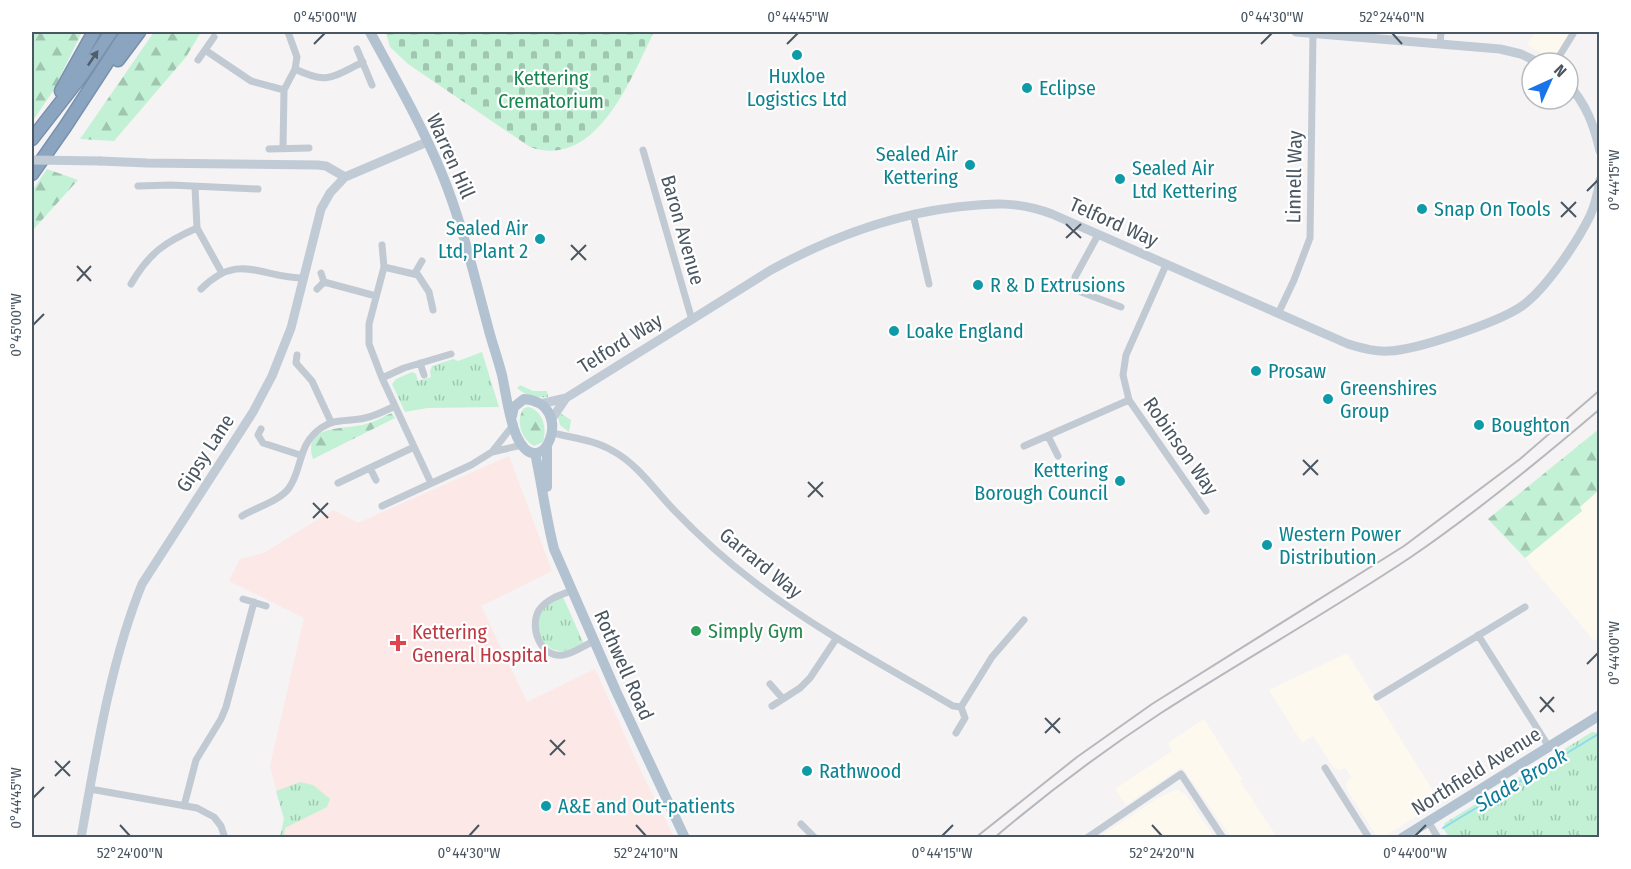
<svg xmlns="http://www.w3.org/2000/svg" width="1631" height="869" viewBox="0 0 1631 869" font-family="'Fira Sans Condensed',sans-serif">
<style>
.commercial{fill:#fdf9ef}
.medical{fill:#fce8e6}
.grass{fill:url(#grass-tufts)}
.forest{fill:url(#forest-firs)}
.cemetery{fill:url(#cemetery-stones)}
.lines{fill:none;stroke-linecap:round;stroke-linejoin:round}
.stream{stroke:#90daee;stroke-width:2}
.highway-casing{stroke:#7690ad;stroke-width:15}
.street{stroke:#c1cad2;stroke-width:7}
.secondary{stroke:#c1cbd6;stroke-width:9}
.primary{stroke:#b3c2d1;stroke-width:10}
.highway{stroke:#8ba5c1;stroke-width:12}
.rail{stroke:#b5b8bd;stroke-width:2}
.secondary-bridge{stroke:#c1cbd6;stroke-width:9}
.oneway{fill:#505e6b}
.ticks{fill:none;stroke:#4a5661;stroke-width:2}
.culture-dot{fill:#0f9aa8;stroke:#fff;stroke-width:2}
.leisure-dot{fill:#2e9e5b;stroke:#fff;stroke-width:2}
.health-dot{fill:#e0444e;stroke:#fff;stroke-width:2}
.labels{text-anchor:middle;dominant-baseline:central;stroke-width:4.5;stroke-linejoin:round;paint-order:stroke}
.culture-label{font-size:20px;fill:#0d838f;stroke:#fff;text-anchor:start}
.park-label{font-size:20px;fill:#17864f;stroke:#fff}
.street-label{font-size:20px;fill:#4a5661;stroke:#fff}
.leisure-label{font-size:20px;fill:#27864d;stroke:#fff;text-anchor:start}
.health-label{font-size:20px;fill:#be3a42;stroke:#fff;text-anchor:start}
.water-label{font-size:21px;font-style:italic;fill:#0c7c9b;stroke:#fff}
.neatline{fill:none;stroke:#4a5661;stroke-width:2}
.ticks-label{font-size:15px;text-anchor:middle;fill:#4a5661}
</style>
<defs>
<pattern id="grass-tufts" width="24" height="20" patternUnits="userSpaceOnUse" patternTransform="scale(1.5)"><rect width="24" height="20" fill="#c3f1d5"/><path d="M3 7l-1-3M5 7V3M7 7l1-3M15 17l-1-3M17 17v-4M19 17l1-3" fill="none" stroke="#a0c6b0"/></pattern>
<pattern id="forest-firs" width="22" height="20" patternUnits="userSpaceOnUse" patternTransform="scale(1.5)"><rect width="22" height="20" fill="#c3f1d5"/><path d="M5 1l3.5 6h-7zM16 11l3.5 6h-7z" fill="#a0c6b0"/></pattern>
<pattern id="cemetery-stones" width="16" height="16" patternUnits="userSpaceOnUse" patternTransform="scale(1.5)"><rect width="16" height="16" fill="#c3f1d5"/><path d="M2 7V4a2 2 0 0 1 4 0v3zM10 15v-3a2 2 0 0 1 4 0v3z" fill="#a0c6b0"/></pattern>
</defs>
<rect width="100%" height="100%" fill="#f5f3f3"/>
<path class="commercial" d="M1535,32H1569V33L1553,59L1527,45Z
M1599,490V636L1594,641L1525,558L1582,511L1579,507Z
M1347,653L1440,802L1383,837L1376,835L1347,790L1346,783L1351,777L1345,768L1340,770L1334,768L1313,736L1302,743L1269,690Z
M1204,719L1242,779L1240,781L1277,837H1231L1182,767L1126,805L1115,789L1172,751L1168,743Z
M1177,789L1186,795L1214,837H1099L1158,798Z"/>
<path class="medical" d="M509,456L552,571L481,606L527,702L595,669L643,776L674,837H280L284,819L270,766L304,618L229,581L240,559L264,553L333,510L358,523Z"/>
<path class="grass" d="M482,352L499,407L427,408L405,412L392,384L396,379L412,372L416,374L418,381L431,377L430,371L432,366L453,359L458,361Z
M520,385L533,391H547L548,397C536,398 526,396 517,388Z
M560,413L571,420L569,432L560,425L558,417Z
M563,597L584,644C576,647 570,651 562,651C541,652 531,625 543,610C548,604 556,600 563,597Z
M1592,732L1599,733V837H1449L1443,828L1445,823Z
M300,782L313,785L330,799L327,807L285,828L284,837H280L284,819L276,791Z"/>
<path class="forest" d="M32,32H82L53,91L32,122Z
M154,32H201L186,57L114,141L80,139Z
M47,169L78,180L32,231V191Z
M529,407C544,412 547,429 543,442L534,446C521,439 515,420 524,408Z
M392,413L395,418L313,459C301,423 347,430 366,424C375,422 384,416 392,413Z
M1599,429V490L1580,507L1582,511L1525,558L1488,519Z
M1585,827L1599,835V837H1576Z"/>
<path class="cemetery" d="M387,32H653V34C630,80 596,170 530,147L408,64L390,47L386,33Z"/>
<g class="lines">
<path class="stream" d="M1443,828L1600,733"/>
<g class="highway-casing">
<path id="highway" d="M118,60L139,32
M61,91L94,32
M32,139L82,75L111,32
M32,174L65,127L127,32"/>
</g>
<path class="street" d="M1440,44L1441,32
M357,49L372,85
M205,50L251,81L284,90
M198,60L214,37
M1555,63L1573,34V32
M295,69C328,85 332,77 363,62
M283,148L284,90L295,69L297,57L288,32
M269,149L309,148
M643,150L692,320
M138,186L171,185L258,189
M195,187L197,228L222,273
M913,214L929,284
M1098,235L1075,277L1076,287L1081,292L1121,307
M382,245L384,267L369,324V344L382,378L431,483
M1166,265L1126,355L1123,375L1129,400L1206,511
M384,267L418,275L429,292L433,310
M321,273L324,282L376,296
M415,273L422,261
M131,284C149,253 165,242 197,228
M201,289C239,251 261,278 304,278
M317,289L324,282
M1278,314L1294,280L1310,238L1313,33
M297,355L296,363L312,381L331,422
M420,363L424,375
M382,378L404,368L451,354
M261,429L258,435L263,443L300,455
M553,433C573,438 595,440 613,451C637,464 654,489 672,508C697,534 724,559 753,581C816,630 885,666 953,706L961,707
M1048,436L1058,456
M1024,446L1129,400
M492,452L514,424
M370,468L376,480
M338,483L414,447
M382,506L471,465L492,452L522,445
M242,516C255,508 281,500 289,488C303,468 297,445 321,428C335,418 348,422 365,418C375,416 385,411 395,406
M571,591C560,595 547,599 539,610C529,627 540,658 563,655C573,654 585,645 594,641
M243,599L266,606
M1478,635L1549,747
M770,684L783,699
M1377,697L1525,607
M772,706L800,688L810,678L836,639
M961,707L992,657L1024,620
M956,733L965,718L961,707
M1325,768L1369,838
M90,789L197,808L214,817L221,826L225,838
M184,806L196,760L221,719L226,707L254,602
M1428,821L1438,838
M801,824L815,838
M1087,838L1181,774L1223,838"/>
<path class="secondary" d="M1296,32L1500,49L1521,54L1540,63
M1568,84C1586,104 1594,125 1600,151
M100,161L147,163L318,165L326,166L345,177
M540,404L566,398
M551,420L566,398L771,270C829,238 890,215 957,207C993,203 1017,201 1052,214L1348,344C1362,348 1375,352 1389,351C1417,350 1499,322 1522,306C1546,289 1577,242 1590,216C1595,205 1598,192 1600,180
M81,838C96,754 110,663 142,584L253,412L272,376L291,328L321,209L330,193L345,177L427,142"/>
<path class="primary" d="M370,32C395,78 422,125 442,174C462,223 474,275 488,327C492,343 498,359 502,375C506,393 509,420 517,437C542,488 578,403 524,399L514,407L512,416
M535,453C542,485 546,518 554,549L616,691L685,838
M547,487V448
M1402,838L1600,715"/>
<use href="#highway" class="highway"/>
<path class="rail" d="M975,838L1077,757L1152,704L1404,546L1520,459L1600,390
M994,838C1047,793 1103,751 1161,713C1243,660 1329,612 1411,557C1477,512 1539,461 1600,409"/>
<path class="secondary-bridge" d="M32,160L100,161"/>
</g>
<defs><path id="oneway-solid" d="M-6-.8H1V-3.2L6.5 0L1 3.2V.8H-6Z" transform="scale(1.5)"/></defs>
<use class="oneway" href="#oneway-solid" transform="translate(93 58) rotate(-56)"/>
<path class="ticks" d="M1392,33L1402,44M314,44L325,33M787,44L798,33M1261,44L1272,33M1587,191L1598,180M1561,202L1576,217M1561,217L1576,202M1066,224L1081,238M1066,238L1081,224M571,245L586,260M571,260L586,245M77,266L91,281M77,281L91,266M33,325L44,314M1303,460L1318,475M1303,475L1318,460M808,482L823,497M808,497L823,482M313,503L328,518M313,518L328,503M1587,664L1598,653M1540,697L1554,712M1540,712L1554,697M1045,718L1060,733M1045,733L1060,718M550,740L565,755M550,755L565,740M55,761L70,776M55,776L70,761M33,798L44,787M120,825L130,836M636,825L646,836M1152,825L1162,836M469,836L479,825M942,836L953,825M1415,836L1426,825"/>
<g class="culture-dot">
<circle cx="797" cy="55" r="6"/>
<circle cx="1027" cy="88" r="6"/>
<circle cx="970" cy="165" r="6"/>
<circle cx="1120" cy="179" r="6"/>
<circle cx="1422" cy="209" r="6"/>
<circle cx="540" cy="239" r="6"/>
<circle cx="978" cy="285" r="6"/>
<circle cx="894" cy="331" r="6"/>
<circle cx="1256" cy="371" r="6"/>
<circle cx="1328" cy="399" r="6"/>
<circle cx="1479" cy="425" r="6"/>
<circle cx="1120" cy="481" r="6"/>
<circle cx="1267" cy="545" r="6"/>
<circle cx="807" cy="771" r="6"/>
<circle cx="546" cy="806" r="6"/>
</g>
<circle class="leisure-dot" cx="696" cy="631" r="6"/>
<path class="health-dot" d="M395 634h6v6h6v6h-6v6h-6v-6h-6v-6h6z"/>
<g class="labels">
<g class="culture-label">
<text x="797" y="76" text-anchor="middle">Huxloe<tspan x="797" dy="23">Logistics Ltd</tspan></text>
<text x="1039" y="88">Eclipse</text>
<text x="958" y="154" text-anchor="end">Sealed Air<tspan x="958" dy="23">Kettering</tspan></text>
<text x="1132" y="168">Sealed Air<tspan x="1132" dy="23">Ltd Kettering</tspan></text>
<text x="1434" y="209">Snap On Tools</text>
<text x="528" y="228" text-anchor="end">Sealed Air<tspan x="528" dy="23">Ltd, Plant 2</tspan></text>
<text x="990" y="285">R &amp; D Extrusions</text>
<text x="906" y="331">Loake England</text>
<text x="1268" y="371">Prosaw</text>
<text x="1340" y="388">Greenshires<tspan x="1340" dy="23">Group</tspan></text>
<text x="1491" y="425">Boughton</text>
<text x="1108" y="470" text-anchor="end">Kettering<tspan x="1108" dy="23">Borough Council</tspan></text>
<text x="1279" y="534">Western Power<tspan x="1279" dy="23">Distribution</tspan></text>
<text x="819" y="771">Rathwood</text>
<text x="558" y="806">A&amp;E and Out-patients</text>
</g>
<g class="park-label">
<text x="551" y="78">Kettering<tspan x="551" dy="23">Crematorium</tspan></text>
</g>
<g class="street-label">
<text transform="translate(451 156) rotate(66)">Warren Hill</text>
<text transform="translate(1294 177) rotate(-89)">Linnell Way</text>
<text transform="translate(1114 222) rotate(24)">Telford Way</text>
<text transform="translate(683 230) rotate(74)">Baron Avenue</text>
<text transform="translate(620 343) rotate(-32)">Telford Way</text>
<text transform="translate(1181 446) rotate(55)">Robinson Way</text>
<text transform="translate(205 453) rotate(-57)">Gipsy Lane</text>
<text transform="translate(761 563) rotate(39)">Garrard Way</text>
<text transform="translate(624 665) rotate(66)">Rothwell Road</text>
<text transform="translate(1476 771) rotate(-32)">Northfield Avenue</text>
</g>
<g class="leisure-label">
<text x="708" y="631">Simply Gym</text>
</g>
<g class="health-label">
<text x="412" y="632">Kettering<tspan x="412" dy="23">General Hospital</tspan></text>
</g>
<g class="water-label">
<text transform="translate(1521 780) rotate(-31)">Slade Brook</text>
</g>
</g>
<rect width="1631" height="869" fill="none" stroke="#ffffff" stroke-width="66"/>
<g transform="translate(1550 81) rotate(45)"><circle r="28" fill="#ffffff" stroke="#b7bbc0" stroke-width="1.5"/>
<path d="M0-4.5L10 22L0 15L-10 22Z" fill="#1a73e8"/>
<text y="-9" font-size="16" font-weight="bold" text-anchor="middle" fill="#4a5661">N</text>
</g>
<rect x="33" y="33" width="1565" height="803" class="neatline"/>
<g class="ticks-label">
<text x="325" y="22">0°45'00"W</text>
<text x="798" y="22">0°44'45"W</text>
<text x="1272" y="22">0°44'30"W</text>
<text x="1392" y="22">52°24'40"N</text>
<text transform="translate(1614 180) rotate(-90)" y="5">0°44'15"W</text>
<text transform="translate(16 325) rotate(-90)" y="5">0°45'00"W</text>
<text transform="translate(1614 653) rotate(-90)" y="5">0°44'00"W</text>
<text transform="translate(16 798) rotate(-90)" y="5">0°44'45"W</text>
<text x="130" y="858">52°24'00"N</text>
<text x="469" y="858">0°44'30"W</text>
<text x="646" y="858">52°24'10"N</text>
<text x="942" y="858">0°44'15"W</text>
<text x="1162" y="858">52°24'20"N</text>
<text x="1415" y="858">0°44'00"W</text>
</g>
</svg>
